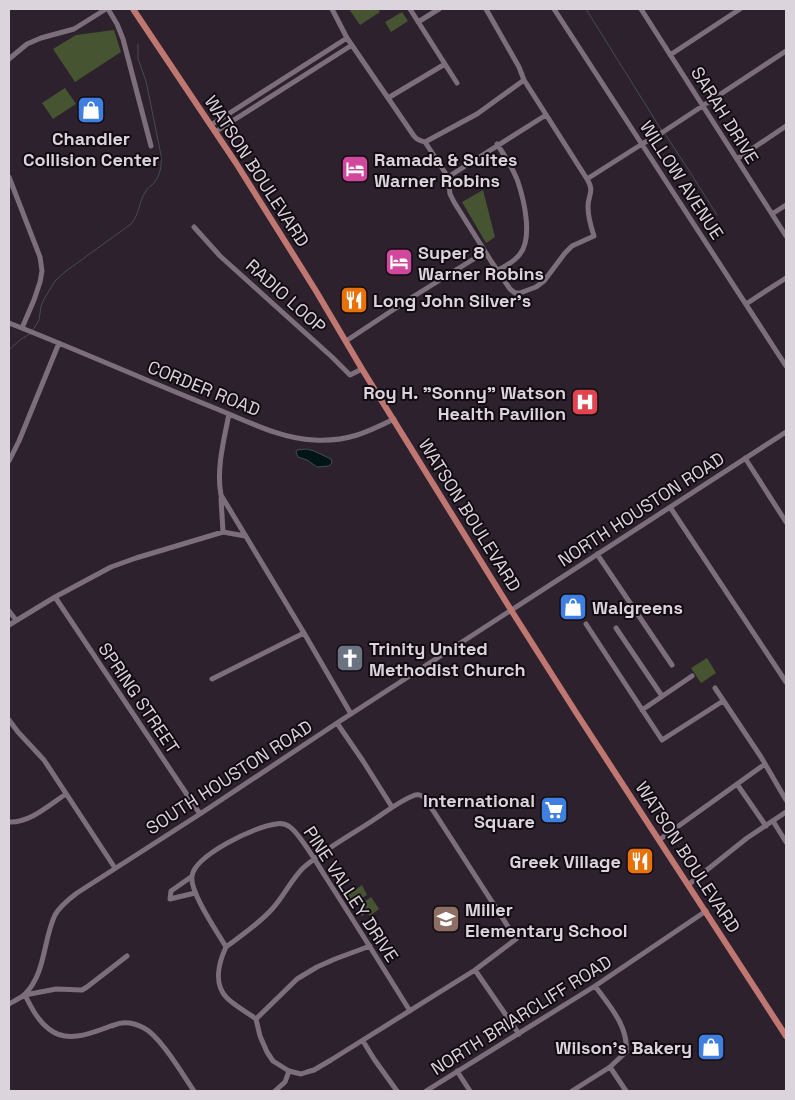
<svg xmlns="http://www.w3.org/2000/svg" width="795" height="1100" viewBox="0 0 795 1100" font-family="'Space Grotesk',sans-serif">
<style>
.green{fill:#465432}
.water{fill:#011516;stroke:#434e51}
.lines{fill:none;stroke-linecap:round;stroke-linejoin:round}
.stream{stroke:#434e51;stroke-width:1}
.minor{stroke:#7d6e7c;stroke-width:5}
.major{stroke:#c07671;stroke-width:6}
.labels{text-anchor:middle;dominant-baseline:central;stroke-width:4;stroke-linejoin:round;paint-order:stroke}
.street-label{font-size:18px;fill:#dcd4dc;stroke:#120c12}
.poi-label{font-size:18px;font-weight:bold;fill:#dcd4dc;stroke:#120c12;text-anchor:start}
</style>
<rect width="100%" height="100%" fill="#2d212d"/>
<path class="green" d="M349,9H378L380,12L360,25Z
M402,12L408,21L391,32L385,22Z
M114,30L121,52L75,82L53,49L76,35Z
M65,88L76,104L53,119L42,103Z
M483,190L495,237L486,243L462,202Z
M707,658L716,673L701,683L691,668Z
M362,885L367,895L353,903L348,895Z
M371,897L379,909L370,916L367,912L362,916L358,910L363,907L361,904Z"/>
<path class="water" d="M307,449L314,451L331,459L332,463L329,466L317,467L307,460L298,457L296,452L297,450Z"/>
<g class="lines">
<path class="stream" d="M586,9L662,131
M665,134L688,169L717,215
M33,330L39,320L41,306L44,299L55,281L66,271L131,224C140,214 139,200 146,191C147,188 150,187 152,185C160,177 162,166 161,155L146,81L138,59V44
M9,350L20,340L31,333"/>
<path class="minor" d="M108,9L117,24L123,39L151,146
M332,9L347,38L414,136C417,140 420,141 425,142L448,177L450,194L454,202L491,261L510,289L515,293H520L536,287L544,281L565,253L572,246L594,236C591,227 588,216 588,207C588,194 595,192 587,179L524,80L519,67L486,9
M410,9L457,83
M554,9L786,366
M641,9L786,236
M418,22L439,9
M670,55L740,9
M9,59L27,44L41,38L74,29L106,9
M388,98L445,64
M211,125L347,38
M215,132L352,45
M425,142L477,114L524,80
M497,144C505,156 513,168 518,182C524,200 533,238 520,254C515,261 506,266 498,270
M737,159L786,126
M9,177L40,257L42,271L40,282L34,300L22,328
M448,177L546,115
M587,179L642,144L663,132L786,51
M772,214L786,205
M194,227L220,256L332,357L350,375L362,369
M746,304L786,278
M9,323C78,350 147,381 217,409C247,421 281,439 314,440C346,442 366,433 394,419
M346,341L411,298L485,252
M229,414C224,439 216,470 221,495L304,633L351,714
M745,458L786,522
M9,461L19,441L59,343
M221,498L223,532
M670,507L786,682
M597,554L672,665
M55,597L200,814
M9,611L16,620
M586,624L662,740L723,701
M9,625L55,597L111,567L136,558L223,532L245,536
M616,628L662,696
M212,679L304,633
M715,688L761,757L786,800
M642,710L692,676
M9,720L18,732L44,760L115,868
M337,723L363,761L392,807
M737,784L766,826
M773,821L786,842
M9,822C30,823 49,805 66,794
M659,840L765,764
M191,877L171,891L170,899L195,893
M688,885L747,838L786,812
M226,947C242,935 260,923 273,908C284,896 291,880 303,868C323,850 349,836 372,821C386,812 399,801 415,795C419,794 421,795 425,798L516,939L475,970L331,1060L314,1070L307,1072L301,1074L289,1071L273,1061L267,1052L260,1036L256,1019C247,1012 235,1006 227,998C213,984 219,962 226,947C218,933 189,891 192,876C195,855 256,826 276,824C281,823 286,824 290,827C300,834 318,865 325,876C354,921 382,966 410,1011
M127,956L87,987L82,990L56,989L25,995C31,1007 38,1021 49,1029C67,1044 92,1033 111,1026C115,1025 119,1023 122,1023C129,1022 138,1025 144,1028C160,1036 183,1075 194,1091
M475,970L519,1034
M9,1004C14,1001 21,998 25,994C46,973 43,940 55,915C60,906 69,899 77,893L200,814L337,723L786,432
M256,1019L297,979L317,967L335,959L370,946
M363,1041L374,1059L397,1091
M610,1067L626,1091
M457,1071L470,1091
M275,1091L285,1082L289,1071
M426,1091L595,986L706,911
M572,1091L610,1067L626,1052C629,1027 609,1005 595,986"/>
<path class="major" d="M133,9L236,163L316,291L362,369L511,610L577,714L786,1036"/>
</g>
<defs>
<g id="shop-square" transform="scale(1.4375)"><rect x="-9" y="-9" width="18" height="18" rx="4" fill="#3f7fe0" stroke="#120c12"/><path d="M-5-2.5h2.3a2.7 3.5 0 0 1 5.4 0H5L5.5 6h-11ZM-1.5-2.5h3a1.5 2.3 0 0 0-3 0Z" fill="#fff"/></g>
<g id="hotel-square" transform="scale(1.4375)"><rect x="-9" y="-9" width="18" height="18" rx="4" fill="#d1479c" stroke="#120c12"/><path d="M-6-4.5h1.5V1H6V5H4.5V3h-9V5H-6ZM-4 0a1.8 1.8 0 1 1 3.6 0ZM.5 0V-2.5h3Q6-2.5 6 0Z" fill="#fff"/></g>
<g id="restaurant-square" transform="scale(1.4375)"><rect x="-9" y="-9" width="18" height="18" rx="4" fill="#e8710a" stroke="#120c12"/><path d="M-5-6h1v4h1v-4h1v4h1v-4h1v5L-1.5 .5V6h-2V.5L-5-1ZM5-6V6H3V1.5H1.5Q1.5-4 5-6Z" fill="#fff"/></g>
<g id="hospital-square" transform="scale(1.4375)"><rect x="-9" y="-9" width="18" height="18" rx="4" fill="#e0444e" stroke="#120c12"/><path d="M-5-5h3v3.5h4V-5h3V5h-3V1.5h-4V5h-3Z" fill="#fff"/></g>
<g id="church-square" transform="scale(1.4375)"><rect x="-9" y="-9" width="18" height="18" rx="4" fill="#6b7280" stroke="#120c12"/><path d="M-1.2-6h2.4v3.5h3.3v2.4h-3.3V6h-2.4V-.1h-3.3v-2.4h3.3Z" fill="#fff"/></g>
<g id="supermarket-square" transform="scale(1.4375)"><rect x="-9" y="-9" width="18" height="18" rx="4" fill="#3f7fe0" stroke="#120c12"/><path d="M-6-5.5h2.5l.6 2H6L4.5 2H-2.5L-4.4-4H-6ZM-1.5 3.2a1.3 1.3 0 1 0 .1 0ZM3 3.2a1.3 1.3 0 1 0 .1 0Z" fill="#fff"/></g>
<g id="school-square" transform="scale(1.4375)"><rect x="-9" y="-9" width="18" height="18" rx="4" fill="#8d6e63" stroke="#120c12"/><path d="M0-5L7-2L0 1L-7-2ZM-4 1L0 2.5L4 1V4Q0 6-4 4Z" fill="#fff"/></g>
</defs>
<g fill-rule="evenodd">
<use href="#shop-square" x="91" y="110"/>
<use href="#hotel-square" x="355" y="169"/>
<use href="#hotel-square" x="399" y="262"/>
<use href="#restaurant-square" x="354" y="300"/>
<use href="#hospital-square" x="585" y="402"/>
<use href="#shop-square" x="573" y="607"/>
<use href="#church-square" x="350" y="658"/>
<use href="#supermarket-square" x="554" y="810"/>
<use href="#restaurant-square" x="640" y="861"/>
<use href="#school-square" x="446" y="919"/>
<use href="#shop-square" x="711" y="1047"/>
</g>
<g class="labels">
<g class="street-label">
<text transform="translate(725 115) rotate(58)">SARAH DRIVE</text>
<text transform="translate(257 171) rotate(57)">WATSON BOULEVARD</text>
<text transform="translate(682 180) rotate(57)">WILLOW AVENUE</text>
<text transform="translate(286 296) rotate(42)">RADIO LOOP</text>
<text transform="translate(204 388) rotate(22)">CORDER ROAD</text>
<text transform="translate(641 509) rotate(-33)">NORTH HOUSTON ROAD</text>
<text transform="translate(470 515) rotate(58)">WATSON BOULEVARD</text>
<text transform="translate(139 698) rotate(56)">SPRING STREET</text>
<text transform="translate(229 777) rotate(-33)">SOUTH HOUSTON ROAD</text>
<text transform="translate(688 857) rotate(57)">WATSON BOULEVARD</text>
<text transform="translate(351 894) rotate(57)">PINE VALLEY DRIVE</text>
<text transform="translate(521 1015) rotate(-32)">NORTH BRIARCLIFF ROAD</text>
</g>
<g class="poi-label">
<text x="91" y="138" text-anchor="middle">Chandler<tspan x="91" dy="21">Collision Center</tspan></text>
<text x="374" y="159">Ramada &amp; Suites<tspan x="374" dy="21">Warner Robins</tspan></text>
<text x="418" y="252">Super 8<tspan x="418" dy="21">Warner Robins</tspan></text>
<text x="373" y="300">Long John Silver's</text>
<text x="566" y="392" text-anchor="end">Roy H. "Sonny" Watson<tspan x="566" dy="21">Health Pavilion</tspan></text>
<text x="592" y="607">Walgreens</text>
<text x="369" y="648">Trinity United<tspan x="369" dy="21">Methodist Church</tspan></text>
<text x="535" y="800" text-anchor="end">International<tspan x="535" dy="21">Square</tspan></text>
<text x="621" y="861" text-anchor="end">Greek Village</text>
<text x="465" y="909">Miller<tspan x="465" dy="21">Elementary School</tspan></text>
<text x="692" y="1047" text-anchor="end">Wilson's Bakery</text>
</g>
</g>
<rect width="795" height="1100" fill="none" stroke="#dcd4dc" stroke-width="20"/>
</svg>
